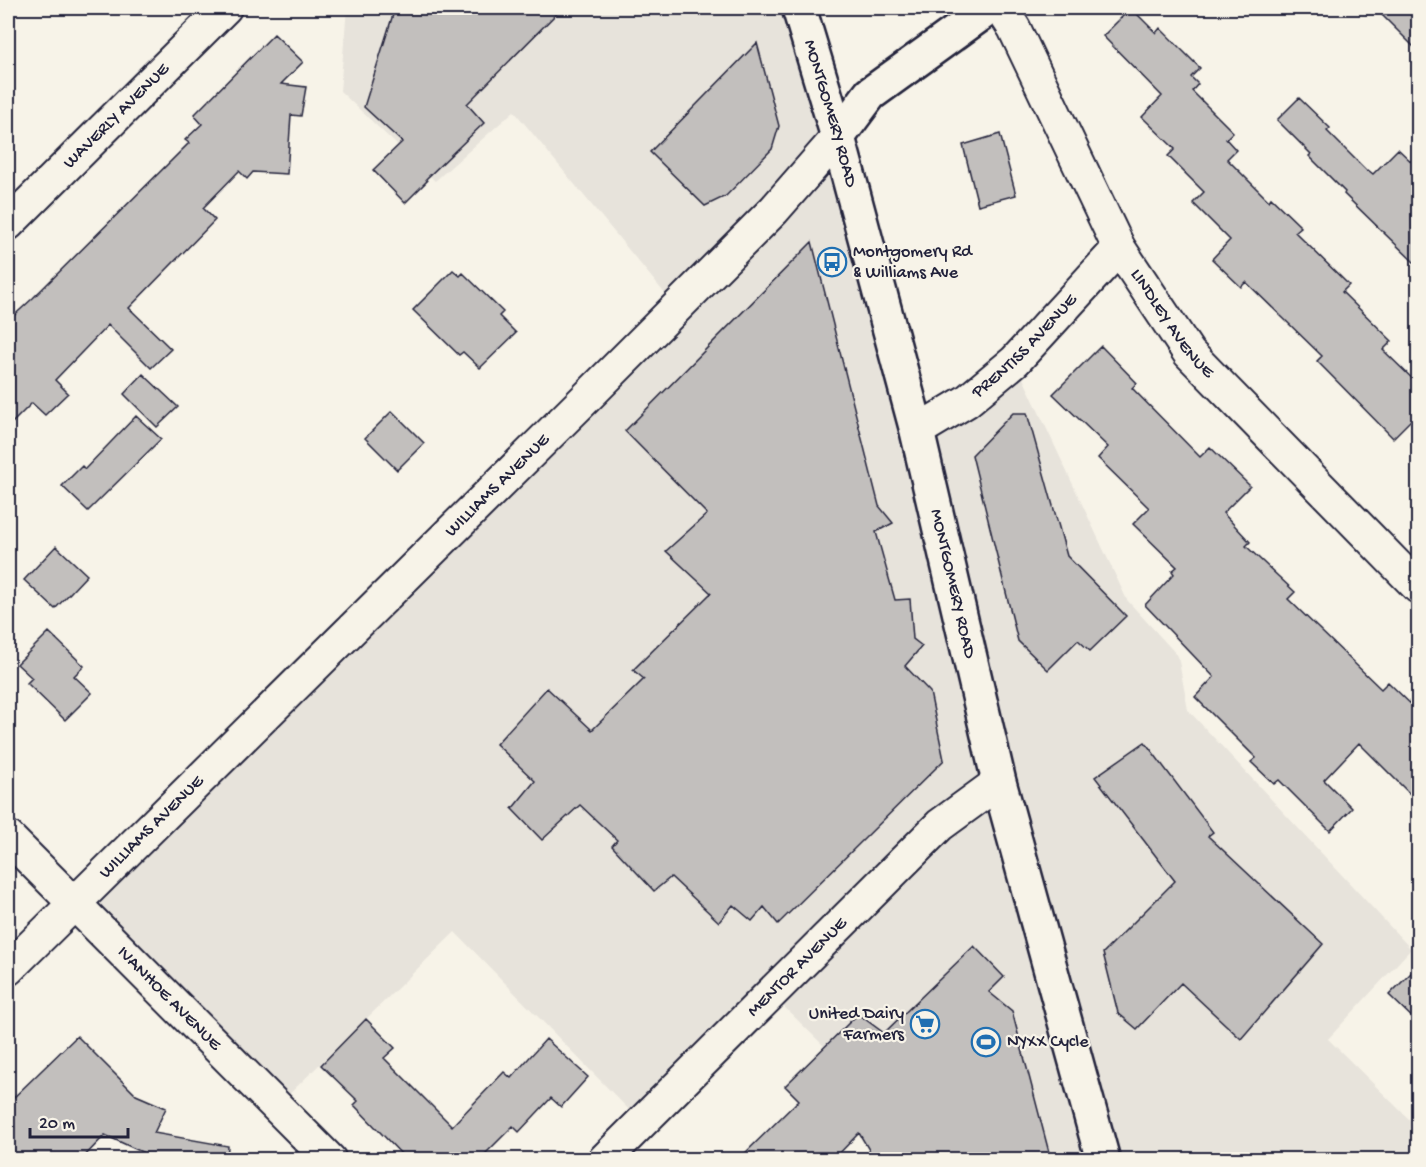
<svg xmlns="http://www.w3.org/2000/svg" width="1426" height="1167" viewBox="0 0 1426 1167" font-family="'Gochi Hand',sans-serif">
<style>
.built{fill:#e7e3db}
.building{fill:#c2bfbd;stroke:#22223b;stroke-width:1.5}
.lines{fill:none;stroke-linecap:round;stroke-linejoin:round}
.street-casing{stroke:#22223b;stroke-width:36}
.secondary-casing{stroke:#22223b;stroke-width:38}
.primary-casing{stroke:#22223b;stroke-width:38}
.street{stroke:#f7f3e8;stroke-width:32}
.secondary{stroke:#f7f3e8;stroke-width:33}
.primary{stroke:#f7f3e8;stroke-width:33}
.labels{text-anchor:middle;dominant-baseline:central;stroke-width:4.5;stroke-linejoin:round;paint-order:stroke}
.street-label{font-size:18px;fill:#22223b;stroke:#f7f3e8}
.poi-label{font-size:18px;fill:#22223b;stroke:#f7f3e8;text-anchor:start}
</style>
<rect width="100%" height="100%" fill="#f7f3e8"/>
<filter id="ink" filterUnits="userSpaceOnUse"><feTurbulence type="fractalNoise" baseFrequency=".0167" numOctaves="2"/><feDisplacementMap in="SourceGraphic" scale="12" xChannelSelector="R" yChannelSelector="G"/><feConvolveMatrix kernelMatrix="1 2 1 2 8 2 1 2 1" color-interpolation-filters="sRGB"/></filter>
<g filter="url(#ink)">
<path class="built" d="M347,8H799L917,430L1015,361L1127,600L1178,656L1188,710L1411,949L1328,1039L1418,1128V1159H939L771,994L641,1122L455,932L277,1106L75,903L676,307L514,111L435,181L340,91Z"/>
<path class="building" d="M395,8H562L467,104L484,123L426,179L427,181L405,203L373,170L402,142L364,107Z
M1131,8L1156,33L1160,28L1200,68L1191,77L1198,84L1192,91L1233,132L1226,139L1236,150L1227,159L1269,201L1271,198L1301,227L1295,232L1349,285L1342,292L1392,341L1383,350L1419,385V412L1393,438L1317,361L1322,356L1246,282L1241,287L1212,259L1230,240L1193,203L1204,192L1168,156L1175,149L1142,117L1162,96L1103,36Z
M1375,8H1419V52Z
M274,34L303,62L281,84L306,87L301,116L291,115L287,174L253,172L247,179L239,171L203,208L215,220L129,308L171,349L151,368L108,325L55,380L68,393L45,415L32,403L8,427V321L33,298L189,143L185,140L202,124L194,115Z
M757,43L779,126L772,149L726,196L705,206L650,152Z
M1299,98L1330,128L1327,131L1367,171L1368,170L1373,174L1398,149L1419,169V267L1344,194L1345,192L1309,156L1311,154L1277,120Z
M1000,134L1016,195L978,205L963,145Z
M812,242L879,506L893,523L876,532L895,600L910,599L913,639L922,646L905,666L930,692L944,760L778,924L764,907L752,921L733,905L719,922L671,877L654,891L612,846L617,840L580,805L542,840L512,809L535,781L496,744L547,688L592,730L644,679L633,670L711,593L666,551L707,514L625,431Z
M453,270L460,276L463,273L503,312L499,316L516,333L480,368L463,352L459,355L413,310Z
M1101,346L1137,383L1132,388L1200,457L1210,447L1250,486L1223,513L1250,542L1246,546L1295,592L1288,599L1381,689L1388,682L1419,712V803L1359,743L1324,780L1352,808L1330,831L1279,780L1274,784L1251,762L1256,758L1195,697L1214,677L1145,605L1174,574L1172,571L1177,567L1133,524L1149,508L1098,458L1108,447L1053,394Z
M143,374L178,407L157,427L124,394Z
M392,411L424,443L397,470L365,438Z
M1013,413H1027L1067,556L1126,616L1090,651L1078,640L1048,670L1018,641L972,455Z
M136,416L161,439L88,511L62,486L82,466L85,469Z
M56,546L87,575L55,609L24,580Z
M49,632L84,666L74,676L92,693L65,720L27,683L32,678L17,664Z
M1145,742L1213,832L1208,836L1323,944L1241,1039L1181,983L1137,1029L1118,1013L1103,953L1175,881L1095,777Z
M974,946L1004,977L989,992L1012,1011L1051,1160H875L859,1133L833,1160H738L799,1100L785,1086L858,1014L884,1033Z
M1419,965V1024L1389,995Z
M366,1019L395,1048L384,1058L452,1126L504,1072L511,1078L546,1039L588,1077L561,1107L551,1098L519,1132L513,1126L479,1160H407L354,1105L358,1101L321,1065Z
M77,1036L136,1095L166,1108L154,1133L228,1146L227,1160H159L105,1135L81,1160H8V1103Z"/>
<g class="lines">
<g class="street-casing">
<g id="street">
<path id="s1" d="M1001,8L1014,28L1119,248L1189,353L1418,587"/>
<path id="s2" d="M8,224L225,8"/>
<path id="s3" d="M917,431L967,401L1015,361L1119,248"/>
<path id="s4" d="M8,837L330,1160"/>
<path id="s5" d="M8,969L585,399L774,210L838,137"/>
<path id="s6" d="M604,1160L940,825L999,782"/>
</g>
</g>
<g class="secondary-casing">
<path id="secondary" d="M838,137L870,94L989,8"/>
</g>
<g class="primary-casing">
<g id="primary">
<path id="s7" d="M799,8L838,137L917,431L999,782L1103,1160"/>
</g>
</g>
<use href="#street" class="street"/>
<use href="#secondary" class="secondary"/>
<use href="#primary" class="primary"/>
</g>
</g>
<defs>
<g id="bus-ring" transform="scale(1.5)"><circle r="9.5" fill="#f7f3e8" stroke="#1f6fb2" stroke-width="1.5"/><path d="M-5-6H5V4H4V6H2V4H-2V6H-4V4H-5ZM-3.5-4V0h7V-4ZM-3.5 1.2v1.5H-2V1.2ZM2 1.2v1.5H3.5V1.2Z" fill="#1f6fb2"/></g>
<g id="supermarket-ring" transform="scale(1.5)"><circle r="9.5" fill="#f7f3e8" stroke="#1f6fb2" stroke-width="1.5"/><path d="M-6-5.5h2.5l.6 2H6L4.5 2H-2.5L-4.4-4H-6ZM-1.5 3.2a1.3 1.3 0 1 0 .1 0ZM3 3.2a1.3 1.3 0 1 0 .1 0Z" fill="#1f6fb2"/></g>
<g id="stadium-ring" transform="scale(1.5)"><circle r="9.5" fill="#f7f3e8" stroke="#1f6fb2" stroke-width="1.5"/><path d="M0-5a6.5 5 0 1 0 0 10a6.5 5 0 1 0 0-10ZM-3.5-1.8h7v3.6h-7Z" fill="#1f6fb2"/></g>
</defs>
<g fill-rule="evenodd">
<use href="#bus-ring" x="832" y="262"/>
<use href="#supermarket-ring" x="925" y="1024"/>
<use href="#stadium-ring" x="986" y="1042"/>
</g>
<g class="labels">
<g class="street-label">
<text stroke="none"><textPath href="#s7" startOffset="110">MONTGOMERY ROAD</textPath></text>
<text stroke="none"><textPath href="#s2" startOffset="153">WAVERLY AVENUE</textPath></text>
<text stroke="none"><textPath href="#s1" startOffset="360">LINDLEY AVENUE</textPath></text>
<text stroke="none"><textPath href="#s3" startOffset="138">PRENTISS AVENUE</textPath></text>
<text stroke="none"><textPath href="#s5" startOffset="688">WILLIAMS AVENUE</textPath></text>
<text stroke="none"><textPath href="#s7" startOffset="596">MONTGOMERY ROAD</textPath></text>
<text stroke="none"><textPath href="#s5" startOffset="202">WILLIAMS AVENUE</textPath></text>
<text stroke="none"><textPath href="#s6" startOffset="273">MENTOR AVENUE</textPath></text>
<text stroke="none"><textPath href="#s4" startOffset="228">IVANHOE AVENUE</textPath></text>
</g>
<g class="poi-label">
<text x="853" y="252">Montgomery Rd<tspan x="853" dy="21">&amp; Williams Ave</tspan></text>
<text x="904" y="1014" text-anchor="end">United Dairy<tspan x="904" dy="21">Farmers</tspan></text>
<text x="1007" y="1042">NYXX Cycle</text>
</g>
</g>
<rect width="1426" height="1167" fill="none" stroke="#f7f3e8" stroke-width="30"/>
<rect x="15" y="15" width="1396" height="1137" fill="none" stroke="#22223b" stroke-width="2" filter="url(#ink)"/>
<path d="M30 1128v9h98v-9" fill="none" stroke="#22223b" stroke-width="3"/>
<text x="39" y="1128" font-size="18" fill="#22223b" stroke="#f7f3e8" stroke-width="4.5" paint-order="stroke">20 m</text>
</svg>
